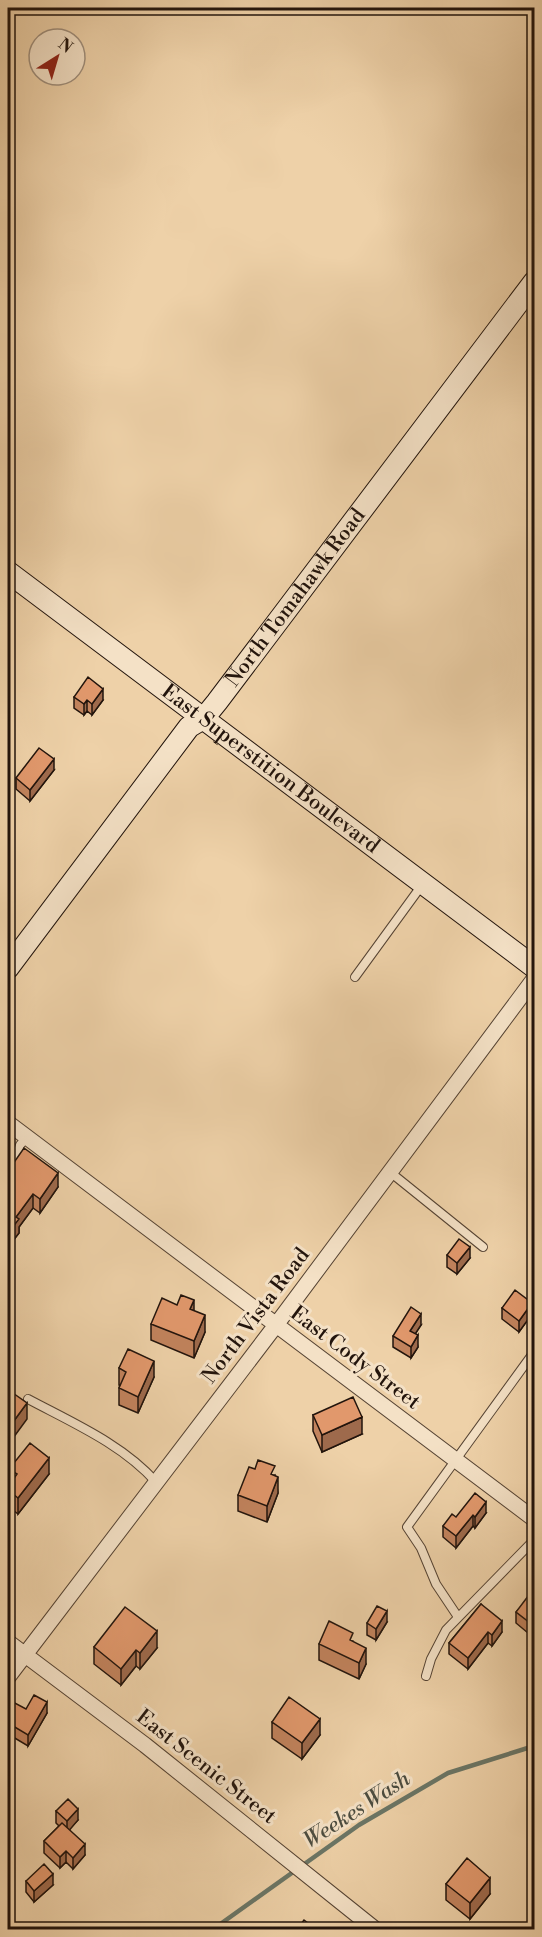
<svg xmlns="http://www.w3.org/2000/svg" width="542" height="1937" viewBox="0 0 542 1937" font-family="'Libre Bodoni',serif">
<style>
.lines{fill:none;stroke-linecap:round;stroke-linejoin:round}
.stream{stroke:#6b7666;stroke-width:4.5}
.lane-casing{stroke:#554333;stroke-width:10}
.street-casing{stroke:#554333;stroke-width:17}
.secondary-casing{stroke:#22140c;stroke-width:23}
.lane{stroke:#f4e1c6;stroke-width:8}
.street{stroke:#f4e1c6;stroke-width:15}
.secondary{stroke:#f4e1c6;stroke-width:21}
.wall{fill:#c2835d;stroke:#22140c;stroke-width:1.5}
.shaded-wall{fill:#9e6a4c;stroke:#22140c;stroke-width:1.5}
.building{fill:#e1986c;stroke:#22140c;stroke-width:1.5}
.labels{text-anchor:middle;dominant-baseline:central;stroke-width:6;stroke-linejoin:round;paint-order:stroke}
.street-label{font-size:21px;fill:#22140c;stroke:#f4e1c6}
.water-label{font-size:22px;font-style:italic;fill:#4c4d40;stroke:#f4e1c6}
</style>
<rect width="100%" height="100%" fill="#eed1a8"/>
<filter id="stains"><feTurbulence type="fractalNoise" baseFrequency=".00333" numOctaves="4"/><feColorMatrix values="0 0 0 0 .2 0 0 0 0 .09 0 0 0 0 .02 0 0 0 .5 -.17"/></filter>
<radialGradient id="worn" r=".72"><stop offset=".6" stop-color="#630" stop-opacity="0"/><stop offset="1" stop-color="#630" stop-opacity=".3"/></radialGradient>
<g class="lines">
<path class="stream" d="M212,1930L359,1825L448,1773L534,1746"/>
<g class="lane-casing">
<path id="lane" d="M355,977L422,885
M11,1171L20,1145L27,1137
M390,1172L483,1247
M28,1399C73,1423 122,1444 156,1482
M458,1617L436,1584L421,1548L407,1527L534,1352
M426,1676L431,1659L446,1630L534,1540"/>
</g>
<g class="street-casing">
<path id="street" d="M8,1123L534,1519
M8,1642L145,1745L376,1930
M8,1677L276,1325L534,979"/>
</g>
<g class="secondary-casing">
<g id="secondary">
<path id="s1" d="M8,572L534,967"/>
<path id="s2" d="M8,968L189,727L204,718L217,702L534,282"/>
</g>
</g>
<use href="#lane" class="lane"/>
<use href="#street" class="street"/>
<use href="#secondary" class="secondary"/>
</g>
<path class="wall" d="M74,697L103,700L92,715L87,711L84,715L74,708Z
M54,770L30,801L16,789V778Z
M8,1171L58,1187L40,1213L33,1208L19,1227V1233L8,1247Z
M447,1255L470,1258L457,1274L447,1267Z
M502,1308L532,1314L519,1332L502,1319Z
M194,1311L205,1332L194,1358L151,1340V1324Z
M421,1325L415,1334L418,1347L411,1358L393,1347V1336Z
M119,1368L154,1377L138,1413L119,1405V1388L120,1385H119Z
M313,1415L362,1434L322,1452L313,1431Z
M9,1469L49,1474L18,1514L8,1506V1487L9,1484Z
M275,1475L278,1493L267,1522L238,1511V1495Z
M486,1513L475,1528L473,1526L456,1548L443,1537V1526L456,1517Z
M534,1593V1638L516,1623V1612Z
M481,1604L502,1632L492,1646L488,1643L468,1669L449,1654V1643Z
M387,1622L376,1640L367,1635V1623Z
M353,1641L366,1664L359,1679L319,1660V1644Z
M94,1647L157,1648L140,1669L136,1666L121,1685L94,1664Z
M26,1709L47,1713L28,1746L8,1734V1713Z
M272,1722L320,1735L302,1759L272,1738Z
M56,1811L78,1820L69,1829L85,1855L73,1869L66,1862L60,1868L44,1853V1841L59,1826L56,1823Z
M26,1881L53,1885L34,1902L26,1892Z
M446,1884L490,1894L470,1919L446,1900Z"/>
<path class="shaded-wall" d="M103,689V700L92,715V704Z
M87,700V711L84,715V704Z
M54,759V770L30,801V790Z
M58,1173V1187L40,1213V1199Z
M33,1194V1208L19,1227V1233L8,1247V1233L16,1217Z
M470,1247V1258L457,1274V1263Z
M194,1300V1317L190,1309Z
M532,1303V1314L519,1332V1321Z
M421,1314V1325L410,1342V1331Z
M205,1315V1332L194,1358V1341Z
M418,1335V1347L411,1358V1347Z
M154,1361V1377L138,1413V1397Z
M27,1403V1419L8,1445V1429Z
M362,1417V1434L322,1452V1435Z
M49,1458V1474L18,1514V1498Z
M278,1477V1493L267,1522V1506Z
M486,1502V1513L475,1528V1517Z
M473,1515V1526L456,1548V1536Z
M387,1611V1622L376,1640V1629Z
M502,1621V1632L492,1646V1635Z
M157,1631V1648L140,1669V1653Z
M488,1632V1643L468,1669V1658Z
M366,1648V1664L359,1679V1663Z
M136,1650V1666L121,1685V1669Z
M47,1702V1713L28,1746V1735Z
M320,1719V1735L302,1759V1743Z
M78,1809V1820L67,1833V1821Z
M85,1844V1855L73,1869V1858Z
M66,1851V1862L60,1868V1857Z
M53,1874V1885L34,1902V1891Z
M490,1878V1894L470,1919V1903Z"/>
<path class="building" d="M88,677L103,689L92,704L87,700L84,704L74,697Z
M39,748L54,759L30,790L16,778Z
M24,1148L58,1173L40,1199L33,1194L16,1217L19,1219L8,1233V1181L10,1177L8,1175V1171Z
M459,1239L470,1247L457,1263L447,1255Z
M515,1290L532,1303L519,1321L502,1308Z
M181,1295L194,1300L190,1309L205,1315L194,1341L151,1324L162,1298L177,1305Z
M411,1307L421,1314L410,1331L418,1335L411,1347L393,1336Z
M128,1349L154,1361L138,1397L119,1388L126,1372L119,1368Z
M10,1391L27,1403L8,1429V1395Z
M353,1397L362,1417L322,1435L313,1415Z
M30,1443L49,1458L18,1498L8,1490V1487L17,1474L9,1469Z
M258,1460L275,1466L271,1474L278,1477L267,1506L238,1495L249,1467L255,1469Z
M475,1493L486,1502L475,1517L473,1515L456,1536L443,1526L452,1514L456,1517Z
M532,1591L534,1593V1626L516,1612Z
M481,1604L502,1621L492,1635L488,1632L468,1658L449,1643Z
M377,1606L387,1611L376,1629L367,1623Z
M125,1607L157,1631L140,1653L136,1650L121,1669L94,1647Z
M329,1621L353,1633L350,1640L366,1648L359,1663L319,1644Z
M34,1695L47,1702L28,1735L8,1723V1713L13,1702L26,1709Z
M289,1697L320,1719L302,1743L272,1722Z
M68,1799L78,1809L67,1821L56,1811Z
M62,1823L85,1844L73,1858L66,1851L60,1857L44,1841Z
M467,1858L490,1878L470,1903L446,1884Z
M44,1864L53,1874L34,1891L26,1881Z
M304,1920L316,1929H297Z
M529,1922L534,1927V1929H523Z"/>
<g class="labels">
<g class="street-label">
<text stroke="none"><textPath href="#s2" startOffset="470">North Tomahawk Road</textPath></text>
<text stroke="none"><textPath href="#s1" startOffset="328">East Superstition Boulevard</textPath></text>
<text transform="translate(256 1316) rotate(-53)">North Vista Road</text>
<text transform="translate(355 1358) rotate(37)">East Cody Street</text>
<text transform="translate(206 1767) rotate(38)">East Scenic Street</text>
</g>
<g class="water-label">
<text transform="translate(357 1810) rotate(-33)">Weekes Wash</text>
</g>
</g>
<rect width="542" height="1937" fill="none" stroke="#eed1a8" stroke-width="30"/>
<rect x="9" y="9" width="524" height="1919" fill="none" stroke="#22140c" stroke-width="3"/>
<rect x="15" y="15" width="512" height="1907" fill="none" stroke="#22140c" stroke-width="1.5"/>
<g transform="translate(57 57) rotate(37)"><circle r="28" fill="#f4e1c6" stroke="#a08f7c" stroke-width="1.5"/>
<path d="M0-4.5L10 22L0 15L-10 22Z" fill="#8f2418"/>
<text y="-9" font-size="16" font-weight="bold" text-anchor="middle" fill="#22140c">N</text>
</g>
<rect width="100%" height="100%" filter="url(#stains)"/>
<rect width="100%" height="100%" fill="url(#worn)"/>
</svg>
